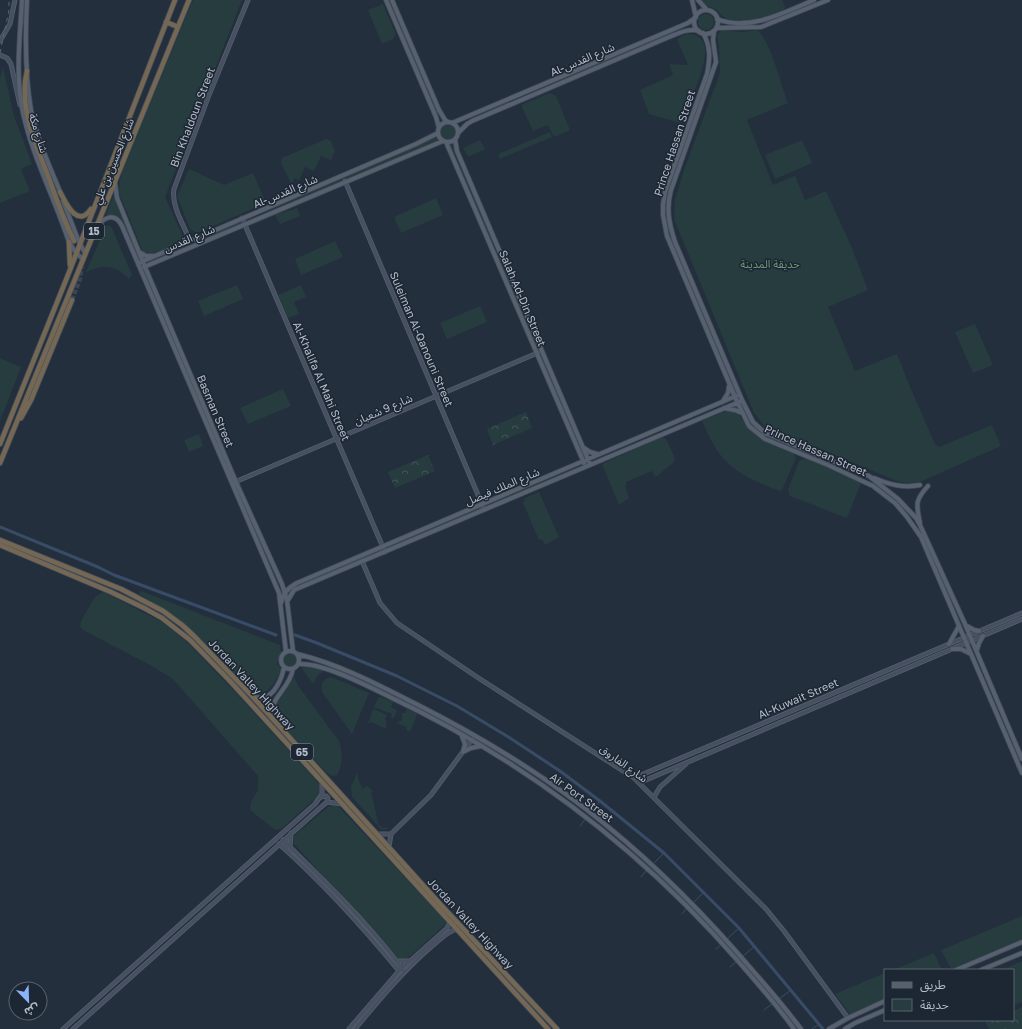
<svg xmlns="http://www.w3.org/2000/svg" width="1022" height="1029" viewBox="0 0 1022 1029" font-family="'Golos Text','Noto Sans Arabic',sans-serif">
<style>
.green{fill:#263c3f}
.forest{fill:url(#forest-crowns)}
.lines{fill:none;stroke-linecap:round;stroke-linejoin:round}
.stream{stroke:#394c67;stroke-width:1}
.canal{stroke:#394c67;stroke-width:3}
.highway-tunnel{stroke:#3a4453;stroke-width:4.5;stroke-dasharray:4.5 2;stroke-linecap:butt}
.secondary-casing{stroke:#565f6c;stroke-width:5}
.primary-casing{stroke:#414a57;stroke-width:5.5}
.highway-casing{stroke:#434c59;stroke-width:6}
.secondary{stroke:#465061;stroke-width:3.5}
.primary{stroke:#56606e;stroke-width:4}
.highway{stroke:#746855;stroke-width:4.5}
.rail{stroke:#5a6575;stroke-width:1;stroke-dasharray:4 4;stroke-linecap:butt}
.labels{text-anchor:middle;dominant-baseline:central;stroke-width:3;stroke-linejoin:round;paint-order:stroke}
.shield{fill:#1d2633;stroke:#878f9c;stroke-width:1}
.shield-label{font-size:10px;font-weight:bold;fill:#b4bcc9}
.street-label{font-size:11px;fill:#b4bcc9;stroke:#1d2633}
.park-label{font-size:11px;fill:#6b9a76;stroke:#1d2633}
</style>
<defs>
<pattern id="forest-crowns" width="20" height="18" patternUnits="userSpaceOnUse"><rect width="20" height="18" fill="#263c3f"/><path d="M2 6a3 3 0 1 1 6 0M12 15a3 3 0 1 1 6 0" fill="none" stroke="#435659"/></pattern>
</defs>
<rect width="100%" height="100%" fill="#242f3e"/>
<path class="green" d="M193,0H242L165,197L185,241L152,254L143,252L119,193L120,180L122,172Z
M699,0H782L785,6L784,10C770,16 743,24 728,19C722,17 720,12 715,9C708,5 706,7 699,0Z
M383,4L396,35L393,39L382,44L368,10Z
M698 22a8 8 0 1 1 16 0a8 8 0 1 1-16 0Z
M721,30L742,32L758,30C772,46 780,82 788,103L747,120L773,185L795,176L805,200L826,191L852,248L868,290L828,307L855,371L897,354L910,387L935,444L939,447L992,425L1001,446L920,482L910,483L899,482L823,450L767,429L754,413L674,219L675,200L684,170L720,73L719,45L717,36Z
M691,34C717,38 700,75 695,90C691,101 687,111 683,122L680,123L649,114L640,90L673,75L669,64L688,65L677,39L684,35Z
M3,67L14,116L32,164L21,169L30,191L0,203V78Z
M550,93L556,96L570,130L554,137L548,125L533,131L521,105Z
M440 132a8 8 0 1 1 16 0a8 8 0 1 1-16 0Z
M550,132L552,137L500,159L498,154Z
M436,137L438,140L249,221L248,220Z
M326,139L331,141L335,151L331,160L321,156L314,171L305,167L299,180L294,178L293,182L291,183L281,163L282,158Z
M480,140L485,149L468,157L463,148Z
M802,140L812,163L775,179L765,155Z
M452,143L493,241V243L491,242L450,144Z
M189,169L224,185L253,173L266,203L197,233L190,229L177,196Z
M114,194L140,260H139L121,220L115,215H106Z
M436,198L443,215L401,233L394,217Z
M297,208L300,216L280,224L275,215Z
M239,221L240,224L148,264L147,261Z
M109,225L112,228L132,275L129,279C115,264 104,264 86,272L104,231L106,226Z
M335,241L343,257L301,275L295,259Z
M496,250L540,350L537,351L494,251Z
M237,285L243,299L204,316L198,301Z
M301,285L306,297L294,302L299,314L288,318L278,295Z
M480,306L487,322L447,339L440,323Z
M975,324L993,365L973,373L955,332Z
M0,358L21,367L0,421Z
M283,389L291,406L248,424L240,408Z
M735,407C750,437 764,442 793,453L796,458L782,490L779,491C735,473 721,466 702,421Z
M199,434L203,446L189,452L184,440Z
M662,437L666,439L675,458L673,463L657,476H655L652,471L626,482L627,485L625,486L629,498L619,505L602,464Z
M806,458L861,483L847,518L790,496L788,490L799,461Z
M539,492L559,537L545,545L542,539L539,540L523,503L525,498Z
M141,591L280,645L281,653L277,663L281,669C277,680 271,691 258,695L253,692C218,656 185,618 139,594Z
M103,592L162,622L188,643L232,689L314,778L319,785V791L316,798L281,829L275,830L250,810L251,802L258,790V776L173,679L152,666L83,630L80,626L81,621L95,597Z
M282 660a8 8 0 1 1 16 0a8 8 0 1 1-16 0Z
M305,664L324,671L317,676L313,684L301,667Z
M294,677L299,687L339,741C343,753 343,764 337,775L332,776L326,772L273,715L274,706L285,692Z
M330,677L336,679L369,693L352,734L322,692V683L326,679Z
M380,697L393,702L391,707L397,710L394,718L391,717L392,714L374,707L378,698Z
M373,709L387,715L385,720L387,721L386,724L387,729L371,722L368,724Z
M407,709L416,713L417,715L410,732L406,730L407,727L396,723L402,720V713H405Z
M357,773L360,784L363,789L367,786L373,791L371,792L379,826H381L382,828L390,827L385,830L381,829L352,797L351,787Z
M333,805L339,807L443,918L446,924L409,957L403,959L397,958L294,844L293,840L294,836L328,807Z
M1022,916V939L951,969L941,950Z
M934,953L942,970H893Z
M1022,961V1002L1013,1006V970H1002Z
M885,973V999L850,1014L835,994Z"/>
<path class="forest" d="M526,412L532,428L493,445L487,429Z
M428,455L435,471L395,488L388,472Z
M1022,1007V1029H989L985,1022L991,1020H1013V1011Z"/>
<g class="lines">
<path class="stream" d="M592,811L600,801
M580,826L586,818
M653,864L664,853
M641,877L647,870
M693,903L704,892
M682,914L686,909
M726,940L739,928
M716,949L721,945
M743,956L755,946
M730,967L736,962
M779,999L791,990
M764,1010L773,1003
M812,1029L819,1024"/>
<path class="canal" d="M0,527L98,567L114,575L276,635
M295,635L317,643L397,676L457,706L510,738L560,771L600,801L664,853L739,928L823,1029"/>
<path class="highway-tunnel" d="M72,300L80,279L82,262"/>
<g class="secondary-casing">
<path id="secondary" d="M0,41L10,24L15,0
M0,55L7,58L11,64L20,105
M345,181L484,509
M242,218L385,552
M190,241C184,225 171,206 174,189L209,95L248,0
M235,482L542,351
M362,561L380,603L397,623L477,677L634,778L644,788L766,909L784,931L848,1018
M634,778L1022,613
M639,783L1022,619
M321,797L326,796L328,798L327,802
M654,797L660,787L686,764
M378,834H391
M283,840C308,865 333,889 357,915C373,933 391,952 404,972
M279,844C324,884 361,925 399,971L349,1029
M290,847L291,833
M389,847L391,834L431,795L473,738
M396,961H409
M401,969L446,929L449,925V920
M63,1029L315,804L322,794V782
M73,1029L320,808L327,802L342,804
M355,1029C379,1000 403,971 432,946C440,940 447,931 457,929"/>
</g>
<g class="primary-casing">
<path id="primary" d="M22,0C20,37 15,76 23,113C33,158 55,199 69,242L76,253L83,259
M27,0C25,37 25,74 31,110C37,139 50,167 61,194
M386,0L436,117L439,128
M392,0L439,110L445,120L448,122
M692,0L696,17
M698,0L707,10
M694 22a12 12 0 1 1 24 0a12 12 0 1 1-24 0Z
M717,19C749,32 785,12 814,0
M716,28L761,27L828,0
M714,31L713,40L716,62L671,190C666,208 669,224 675,242L742,400L753,422L765,433L869,476L898,499L916,518L920,525L965,624L1022,759
M703,33C711,47 710,59 707,74L665,192L663,205V215L667,236L735,397L749,426L765,439L828,465L873,486L895,503L907,517L921,537L1022,773
M438 132a10 10 0 1 1 20 0a10 10 0 1 1-20 0Z
M452,123L688,23L695,18
M458,133L467,124L472,121L669,37C679,33 688,28 699,31
M455,139L457,151L590,464
M446,142L584,463
M115,183L117,198L145,267L236,482L282,584L287,600L293,651
M63,201L79,242L85,253
M97,226C105,217 115,212 122,226L279,593L286,652
M139,252L146,256H153
M141,262L416,144L438,133
M144,267L443,141
M723,401L728,393L729,386
M724,408L735,410L742,413
M584,448L590,452L597,454
M874,478C890,485 903,488 920,485
M920,523C916,504 915,500 928,486
M288,600L294,590L739,402
M281,603C283,593 288,588 297,583L736,396
M967,626L974,630L979,631
M949,644L959,626
M952,649H961L971,654
M977,650L979,643L983,636
M281 660a9 9 0 1 1 18 0a9 9 0 1 1-18 0Z
M297,654C339,664 379,685 418,705C483,738 550,779 606,825C660,869 709,919 754,972C770,990 786,1009 801,1029
M299,664C321,662 368,686 390,697C523,760 641,850 738,961C757,983 777,1005 794,1029
M252,696C255,697 259,698 262,698C275,696 282,678 284,667
M272,717C269,698 289,690 293,669
M461,734L465,744L463,752
M463,752L471,748L481,746
M956,970L1022,942
M981,970L1022,953
M829,1029L848,1018L885,1001
M845,1029L855,1023L885,1010"/>
</g>
<g class="highway-casing">
<path id="highway" d="M166,22L178,27
M27,71C18,107 37,147 50,181C57,201 65,222 74,241
M60,192C66,203 77,229 91,209
M69,242L70,265
M21,418L31,400L72,300
M0,444L68,275L175,0
M0,463L189,0
M0,540L121,589L163,611L182,625L194,636L252,696L441,905L557,1029
M0,545L111,592L144,608L162,618L190,640L229,680L548,1029"/>
</g>
<use href="#secondary" class="secondary"/>
<use href="#primary" class="primary"/>
<use href="#highway" class="highway"/>
<path class="rail" d="M0,53L9,10V0"/>
</g>
<g class="labels">
<g class="shield">
<rect x="84" y="223" width="20" height="16" rx="3"/>
<rect x="291" y="744" width="22" height="16" rx="3"/>
</g>
<g class="shield-label">
<text x="94" y="231">15</text>
<text x="302" y="752">65</text>
</g>
<g class="street-label">
<text transform="translate(582 59) rotate(-23)">Al-شارع القدس</text>
<text transform="translate(192 117) rotate(-69)">Bin Khaldoun Street</text>
<text transform="translate(39 133) rotate(73)">شارع مكة</text>
<text transform="translate(674 143) rotate(-72)">Prince Hassan Street</text>
<text transform="translate(113 161) rotate(-68)">شارع الحسين بن علي</text>
<text transform="translate(285 191) rotate(-23)">Al-شارع القدس</text>
<text transform="translate(189 238) rotate(-23)">شارع القدس</text>
<text transform="translate(523 298) rotate(67)">Salah Ad-Din Street</text>
<text transform="translate(422 339) rotate(67)">Suleiman Al-Qanouni Street</text>
<text transform="translate(322 381) rotate(67)">Al-Khalifa Al Mahi Street</text>
<text transform="translate(383 409) rotate(-23)">شارع 9 شعبان</text>
<text transform="translate(216 411) rotate(67)">Basman Street</text>
<text transform="translate(816 450) rotate(24)">Prince Hassan Street</text>
<text transform="translate(502 486) rotate(-23)">شارع الملك فيصل</text>
<text transform="translate(252 684) rotate(47)">Jordan Valley Highway</text>
<text transform="translate(798 698) rotate(-23)">Al-Kuwait Street</text>
<text transform="translate(624 763) rotate(36)">شارع الفاروق</text>
<text transform="translate(582 797) rotate(36)">Air Port Street</text>
<text transform="translate(471 923) rotate(47)">Jordan Valley Highway</text>
</g>
<g class="park-label">
<text x="770" y="263">حديقة المدينة</text>
</g>
</g>
<rect x="884" y="969" width="130" height="52" fill="#1d2633" stroke="#59626f"/>
<rect x="892" y="982" width="20" height="6" fill="#56606e" stroke="#59626f"/>
<text x="920" y="989" font-size="12" fill="#b4bcc9">طريق</text>
<rect x="892" y="999" width="20" height="12" fill="#263c3f" stroke="#59626f"/>
<text x="920" y="1009" font-size="12" fill="#b4bcc9">حديقة</text>
<g transform="translate(28 1001) rotate(157)"><circle r="19" fill="#1d2633" stroke="#59626f"/>
<path d="M0-3L7 15L0 10L-7 15Z" fill="#8ab4f8"/>
<text y="-6" font-size="11" font-weight="bold" text-anchor="middle" fill="#b4bcc9">ش</text>
</g>
</svg>
